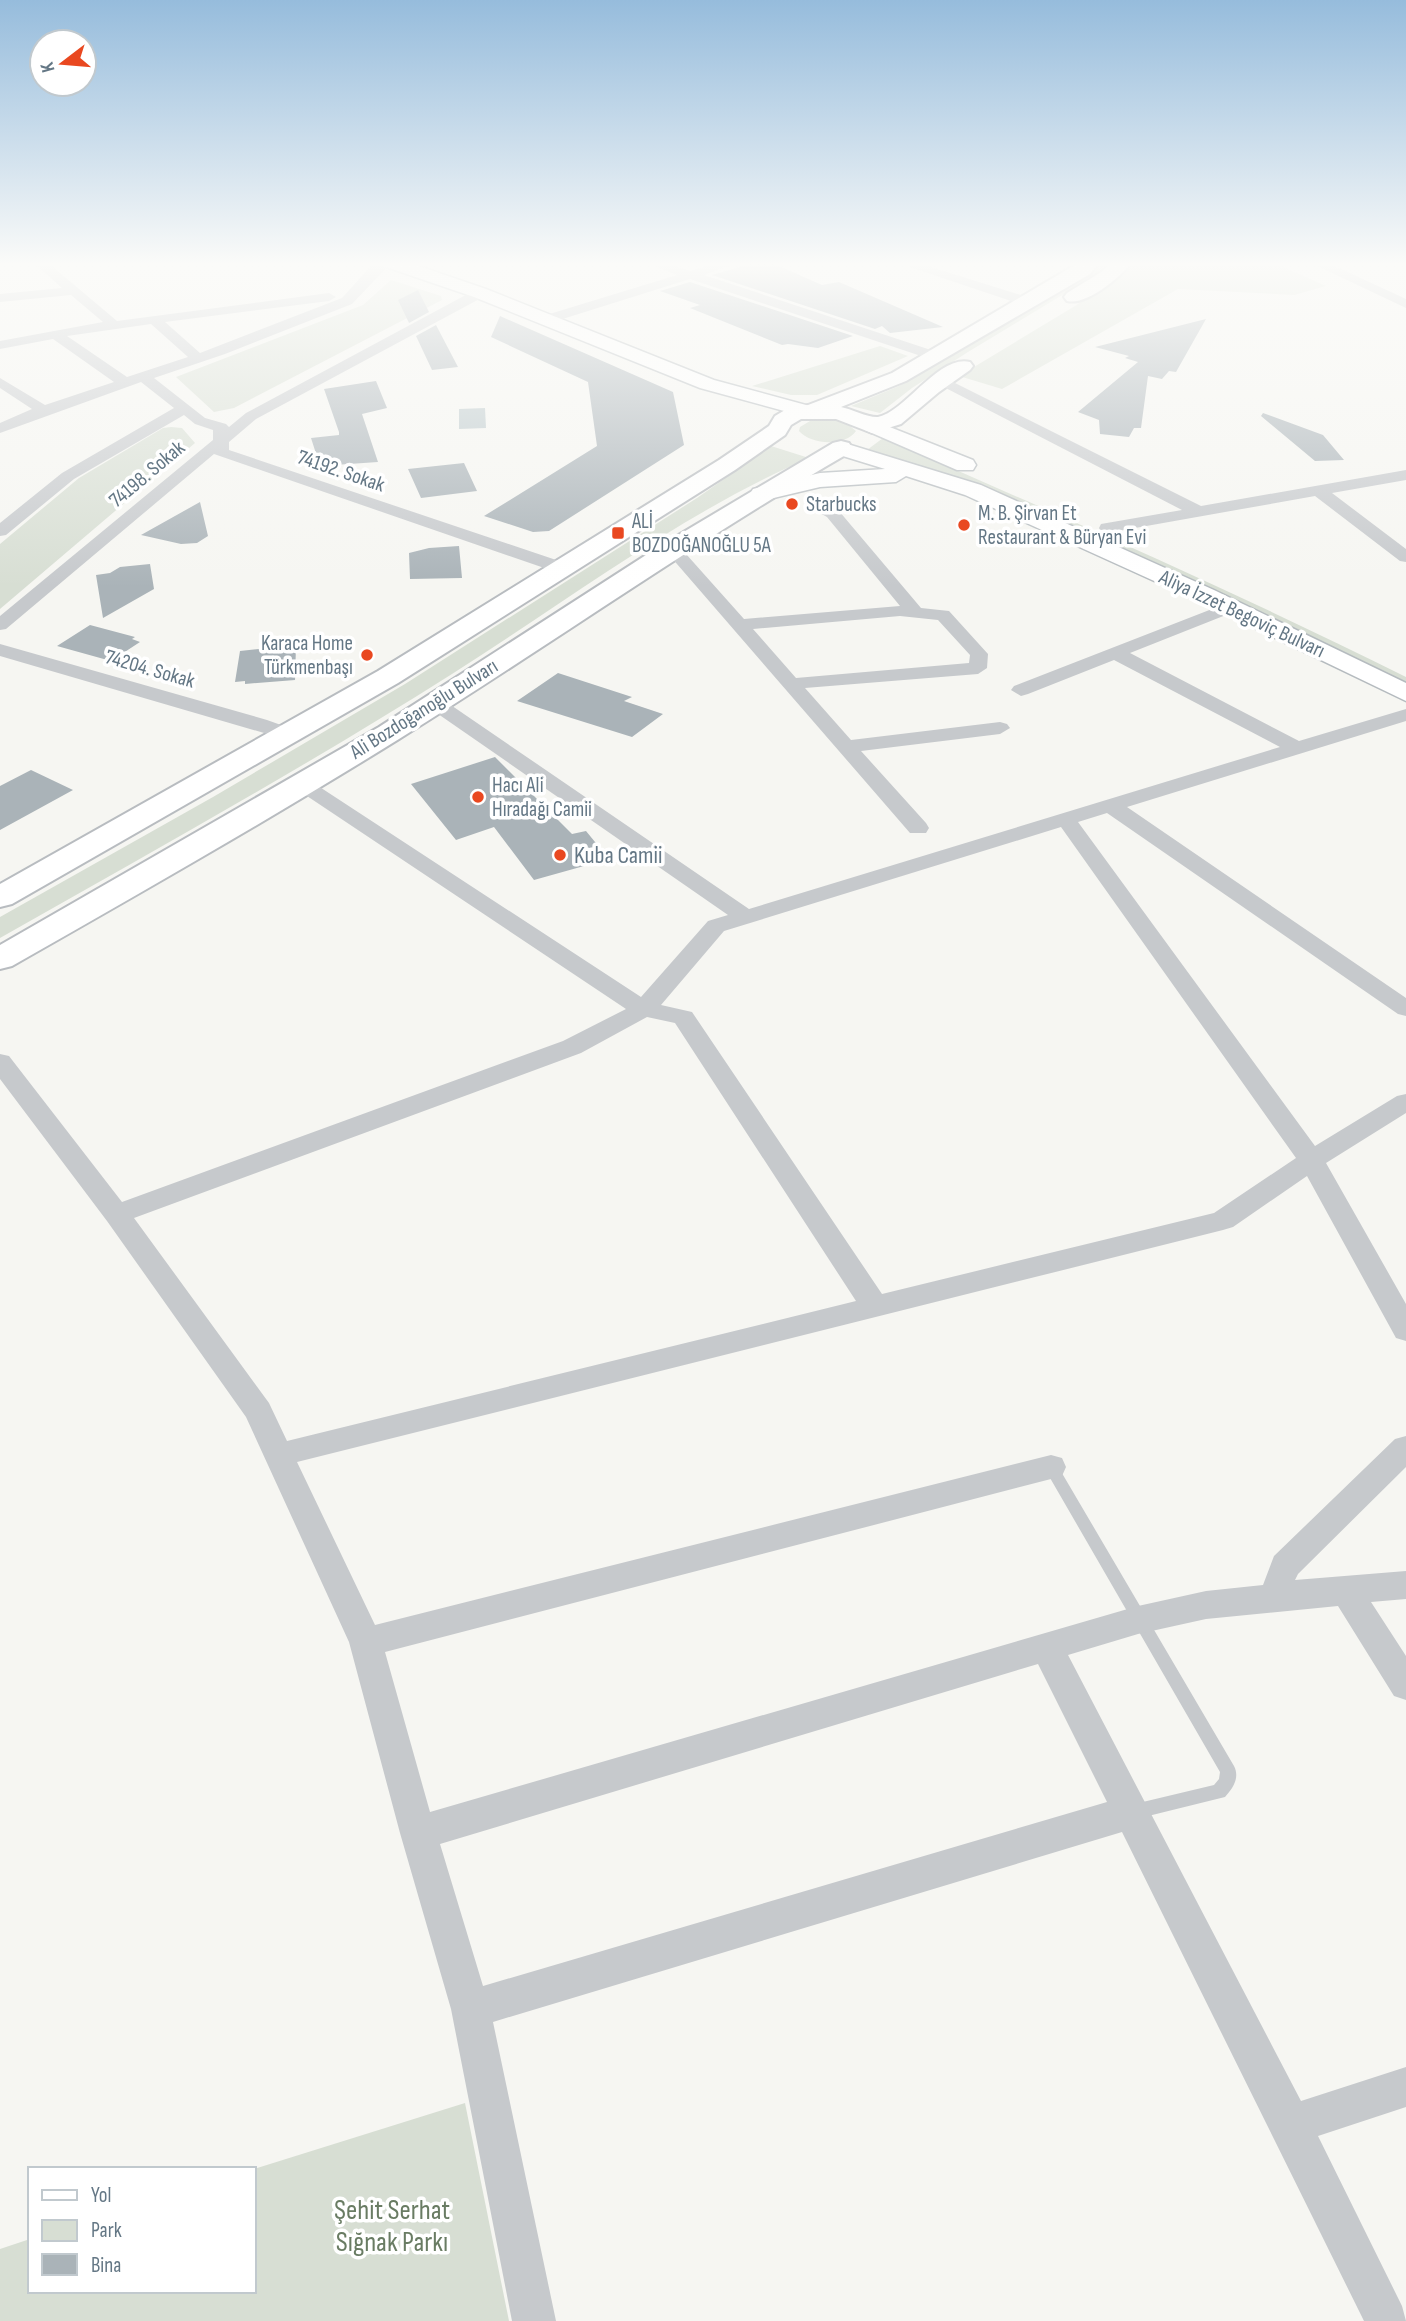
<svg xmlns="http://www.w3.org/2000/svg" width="1406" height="2321" viewBox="0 0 1406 2321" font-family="'Sofia Sans Condensed',sans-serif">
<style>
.green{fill:#d7ded3}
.water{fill:#bbc8cb}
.building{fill:#aab3b8}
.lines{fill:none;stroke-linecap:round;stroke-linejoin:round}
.secondary-casing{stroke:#b5bbbf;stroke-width:3}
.primary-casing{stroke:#b8bcc0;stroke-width:4}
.service{fill:#c6c9cc;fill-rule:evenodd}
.minor{fill:#c6c9cc;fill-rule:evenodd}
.secondary{fill:#fff;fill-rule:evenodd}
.primary{fill:#fff;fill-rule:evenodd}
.poi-dot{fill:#e94820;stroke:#fff;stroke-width:2.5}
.labels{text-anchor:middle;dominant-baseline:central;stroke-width:7;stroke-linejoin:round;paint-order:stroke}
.far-street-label{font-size:21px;fill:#647785;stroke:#fff}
.far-poi-label{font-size:21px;fill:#647785;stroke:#fff;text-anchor:start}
.poi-label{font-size:24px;fill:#647785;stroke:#fff;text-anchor:start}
.near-park-label{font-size:28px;fill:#697c63;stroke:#fff}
</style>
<rect width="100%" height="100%" fill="#f6f6f2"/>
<path class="green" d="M1100,262H1109L1092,277L968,352L912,388L880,413L851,406L899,386L1053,295Z
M1136,262H1272L1326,286L1294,295L1178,289L1002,389L959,376L1075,306Z
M391,280L441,296L442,300L234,408L214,412L176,377L363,305Z
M880,346L908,356L817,395H791L752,386Z
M828,419L845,422L856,431C845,447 811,445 799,431L800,427L810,421Z
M171,427L182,428L195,443L0,609V544L79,478L163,428Z
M883,438C1059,515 1234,591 1406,677V685C1313,637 1219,593 1124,550C1040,512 956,473 867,450Z
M771,446L809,458C682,513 569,600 452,674C305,767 152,852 0,938V917L213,797L405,684L697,498Z
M465,2103L509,2321H0V2249L30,2239V2291H254V2169Z"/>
<path class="water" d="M485,408L486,428L459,429V409Z"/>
<path class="building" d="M757,262H770L822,285L839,282L943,327L890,333L882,326L875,329L712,275Z
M690,282L853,336L818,348L788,344L782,345L690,308L700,305L660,291Z
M418,290L429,312L409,323L398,300Z
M500,316L673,392L684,445L549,531L533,532L484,516L597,446L588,382L491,337Z
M1206,319L1176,372L1169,371L1162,379L1148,376L1141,428H1134L1129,437L1100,434L1099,420L1078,412L1138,362L1125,358L1129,356L1095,347Z
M436,325L458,367L432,370L416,336Z
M376,381L387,408L362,414L378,462L320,466L311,438L339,435V432L324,389Z
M1263,413L1323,435L1344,460L1315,461L1261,416Z
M464,463L477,491L421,498L408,469Z
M200,502L208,536L197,543L181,544L141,535Z
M459,546L462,578L410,579L409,553L429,548Z
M150,564L154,589L103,618L96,575L110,573L120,567Z
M90,625L135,637L132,639L140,642L111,661L57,646Z
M296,645L295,680L245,684V681L235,682L240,651Z
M558,673L632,697L624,701L663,714L632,737L517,701Z
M495,757L572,834L586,831L609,859L534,880L494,827L456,840L411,784Z
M31,770L73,790L0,830V786Z"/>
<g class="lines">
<g class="secondary-casing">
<path id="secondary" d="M380,262H407L486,289L714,380L817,408L820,412L817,416L810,418L700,388L474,297L383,266Z
M872,420L973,460L976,465L973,470H957L865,430L861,426L865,422Z
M841,442L981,485L1214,590L1406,683V701L1196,600L965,495L906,476L896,482L820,487L761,501L753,499L750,494L753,489L820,473L885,469L833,453L830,448L833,443Z"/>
</g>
<g class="primary-casing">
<path id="primary" d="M1080,262H1100L1090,274L906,381L841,407C851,409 869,418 878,417C905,412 939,354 970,362L973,366L970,370L939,392L901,424L872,433L836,419H801L791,425L785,435L735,470L398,683L12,904L0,907V884L378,671L719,460L769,426L775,416L785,410L808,405L892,373Z
M1112,262H1132C1121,277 1086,306 1067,301L1064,297L1067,293L1103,271Z
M841,441L849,443L852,448L849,453C695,542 550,645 399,739C272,818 142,892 12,966L0,969V945L379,727L660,546L833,443Z"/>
</g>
<path class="service" d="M1051,1461L1056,1463L1234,1766C1240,1778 1233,1788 1225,1797L1132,1820L1126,1818L1124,1812L1126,1806L1214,1785L1219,1779L1220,1772L1046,1471L1044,1467L1046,1463Z"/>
<path class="minor" d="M33,262H47L117,321L329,293L336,297L329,301L165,322L200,353L342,298L372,265L377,262H392L352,304L225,354L154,378L205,418L226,424L229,427L246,413L475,290H485V296L256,419L229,442V450L568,564L571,568L568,572H556L214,454L6,629L0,630V616L213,440V430L195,424L184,415L74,479L6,535L0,536V523L62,473L174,408L141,382L0,433V423L32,409L0,388V378L45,405L114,382L53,339L0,349V341L103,322L71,295L0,302V294L62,288ZM151,324L188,357L127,377L67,336Z
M645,262H664L691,271L719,262H739L704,275L940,353L942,356L940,359H930L690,279L553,322L548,323L541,319L543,316L677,275Z
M895,262H915L1024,296L1030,305L1028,308H1018L1014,302Z
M1309,262H1326L1406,299V308Z
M941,376L1201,506L1406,470V480L1332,493L1406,549V562L1400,561L1315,496L1107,533L1101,532L1099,528L1101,524L1182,510L936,383L934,380Z
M815,501L839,511L921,608L949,611L988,654L987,668L978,674L805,688L851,740L1000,722L1007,724L1010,728L1000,734L861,751L926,823L929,828L926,833H910L664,549L672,544L678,545L744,619L900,606L827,517L807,506L809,503ZM900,616L938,620L970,655L969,663L796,678L753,629Z
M1230,602L1239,607L1236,611L1130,653L1299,741L1406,709V721L1127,807L1406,998V1016L1398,1014L1107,813L1078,822L1315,1146L1397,1096L1406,1094V1113L1326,1163L1406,1304V1341L1396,1338L1307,1176L1233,1227L1223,1230L297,1462L375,1625L1051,1455L1062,1458L1066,1467L1062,1476L1051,1479L385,1652L430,1812L1138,1606L1206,1591L1263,1585L1274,1556L1395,1439L1406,1436V1467L1298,1574L1295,1580L1406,1571V1599L1371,1602L1406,1656V1700L1394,1696L1338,1606L1206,1619L1138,1634L1068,1655L1301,2101L1406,2067V2107L1318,2136L1402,2306L1406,2321H1364L1122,1832L493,2022L556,2321H512L451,2009L400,1833L349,1642L246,1417L107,1221L0,1079V1054L9,1056L122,1202L563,1041L626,1009L295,788L292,784L295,780H309L641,997L708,921L728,915L428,707L425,703L428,699H442L749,909L1280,747L1114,660L1028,694L1021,696L1011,690L1014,686ZM1061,827L1296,1158L1214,1213L882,1294L692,1012L661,1005L724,931ZM647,1017L675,1023L856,1301L287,1441L269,1403L134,1218L581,1053ZM1038,1664L1107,1802L483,1986L440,1844Z
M0,644L267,720L295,730L298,734L295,738H281L0,656Z"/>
<use href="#secondary" class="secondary"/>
<use href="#primary" class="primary"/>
</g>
<linearGradient id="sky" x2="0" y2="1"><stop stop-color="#96bcdc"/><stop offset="0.45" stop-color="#fbfbf9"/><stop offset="1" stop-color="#fbfbf9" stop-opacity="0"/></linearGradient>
<rect width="1406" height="587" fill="url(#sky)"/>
<g class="poi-dot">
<circle cx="792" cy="504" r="7"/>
<circle cx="964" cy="525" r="7"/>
<rect x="611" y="526" width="14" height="14" rx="3.5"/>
<circle cx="367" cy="655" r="7"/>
<circle cx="478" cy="797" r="7"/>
<circle cx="560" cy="855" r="7"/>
</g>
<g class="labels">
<g class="far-street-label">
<text transform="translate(341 471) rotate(19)">74192. Sokak</text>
<text transform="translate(147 474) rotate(-40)">74198. Sokak</text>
<text transform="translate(1242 614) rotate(25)">Aliya İzzet Begoviç Bulvarı</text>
<text transform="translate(150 669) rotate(16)">74204. Sokak</text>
<text transform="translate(424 709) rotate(-32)">Ali Bozdoğanoğlu Bulvarı</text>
</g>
<g class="far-poi-label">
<text x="806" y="504">Starbucks</text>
<text x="978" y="513">M. B. Şirvan Et<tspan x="978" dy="24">Restaurant &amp; Büryan Evi</tspan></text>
<text x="632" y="521">ALİ<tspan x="632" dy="24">BOZDOĞANOĞLU 5A</tspan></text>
<text x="353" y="643" text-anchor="end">Karaca Home<tspan x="353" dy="24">Türkmenbaşı</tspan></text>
<text x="492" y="785">Hacı Ali<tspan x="492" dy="24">Hıradağı Camii</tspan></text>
</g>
<g class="poi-label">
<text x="574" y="855">Kuba Camii</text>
</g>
<g class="near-park-label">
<text x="392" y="2210">Şehit Serhat<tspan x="392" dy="32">Sığnak Parkı</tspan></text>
</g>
</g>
<rect x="28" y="2167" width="228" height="126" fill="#ffffff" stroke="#c1c9ce" stroke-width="2"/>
<rect x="42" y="2190" width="35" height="10" fill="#ffffff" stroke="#c1c9ce" stroke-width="2"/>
<text x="91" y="2202" font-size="21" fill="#647785">Yol</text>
<rect x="42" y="2220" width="35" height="21" fill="#d7ded3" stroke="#c1c9ce" stroke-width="2"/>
<text x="91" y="2237" font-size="21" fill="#647785">Park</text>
<rect x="42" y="2254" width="35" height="21" fill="#aab3b8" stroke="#c1c9ce" stroke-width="2"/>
<text x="91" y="2272" font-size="21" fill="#647785">Bina</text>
<g transform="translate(63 63) rotate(254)"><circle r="33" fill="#ffffff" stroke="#c1c9ce" stroke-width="2"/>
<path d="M0-5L12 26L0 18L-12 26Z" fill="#e94820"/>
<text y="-10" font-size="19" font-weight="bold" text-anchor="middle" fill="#647785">K</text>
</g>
</svg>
